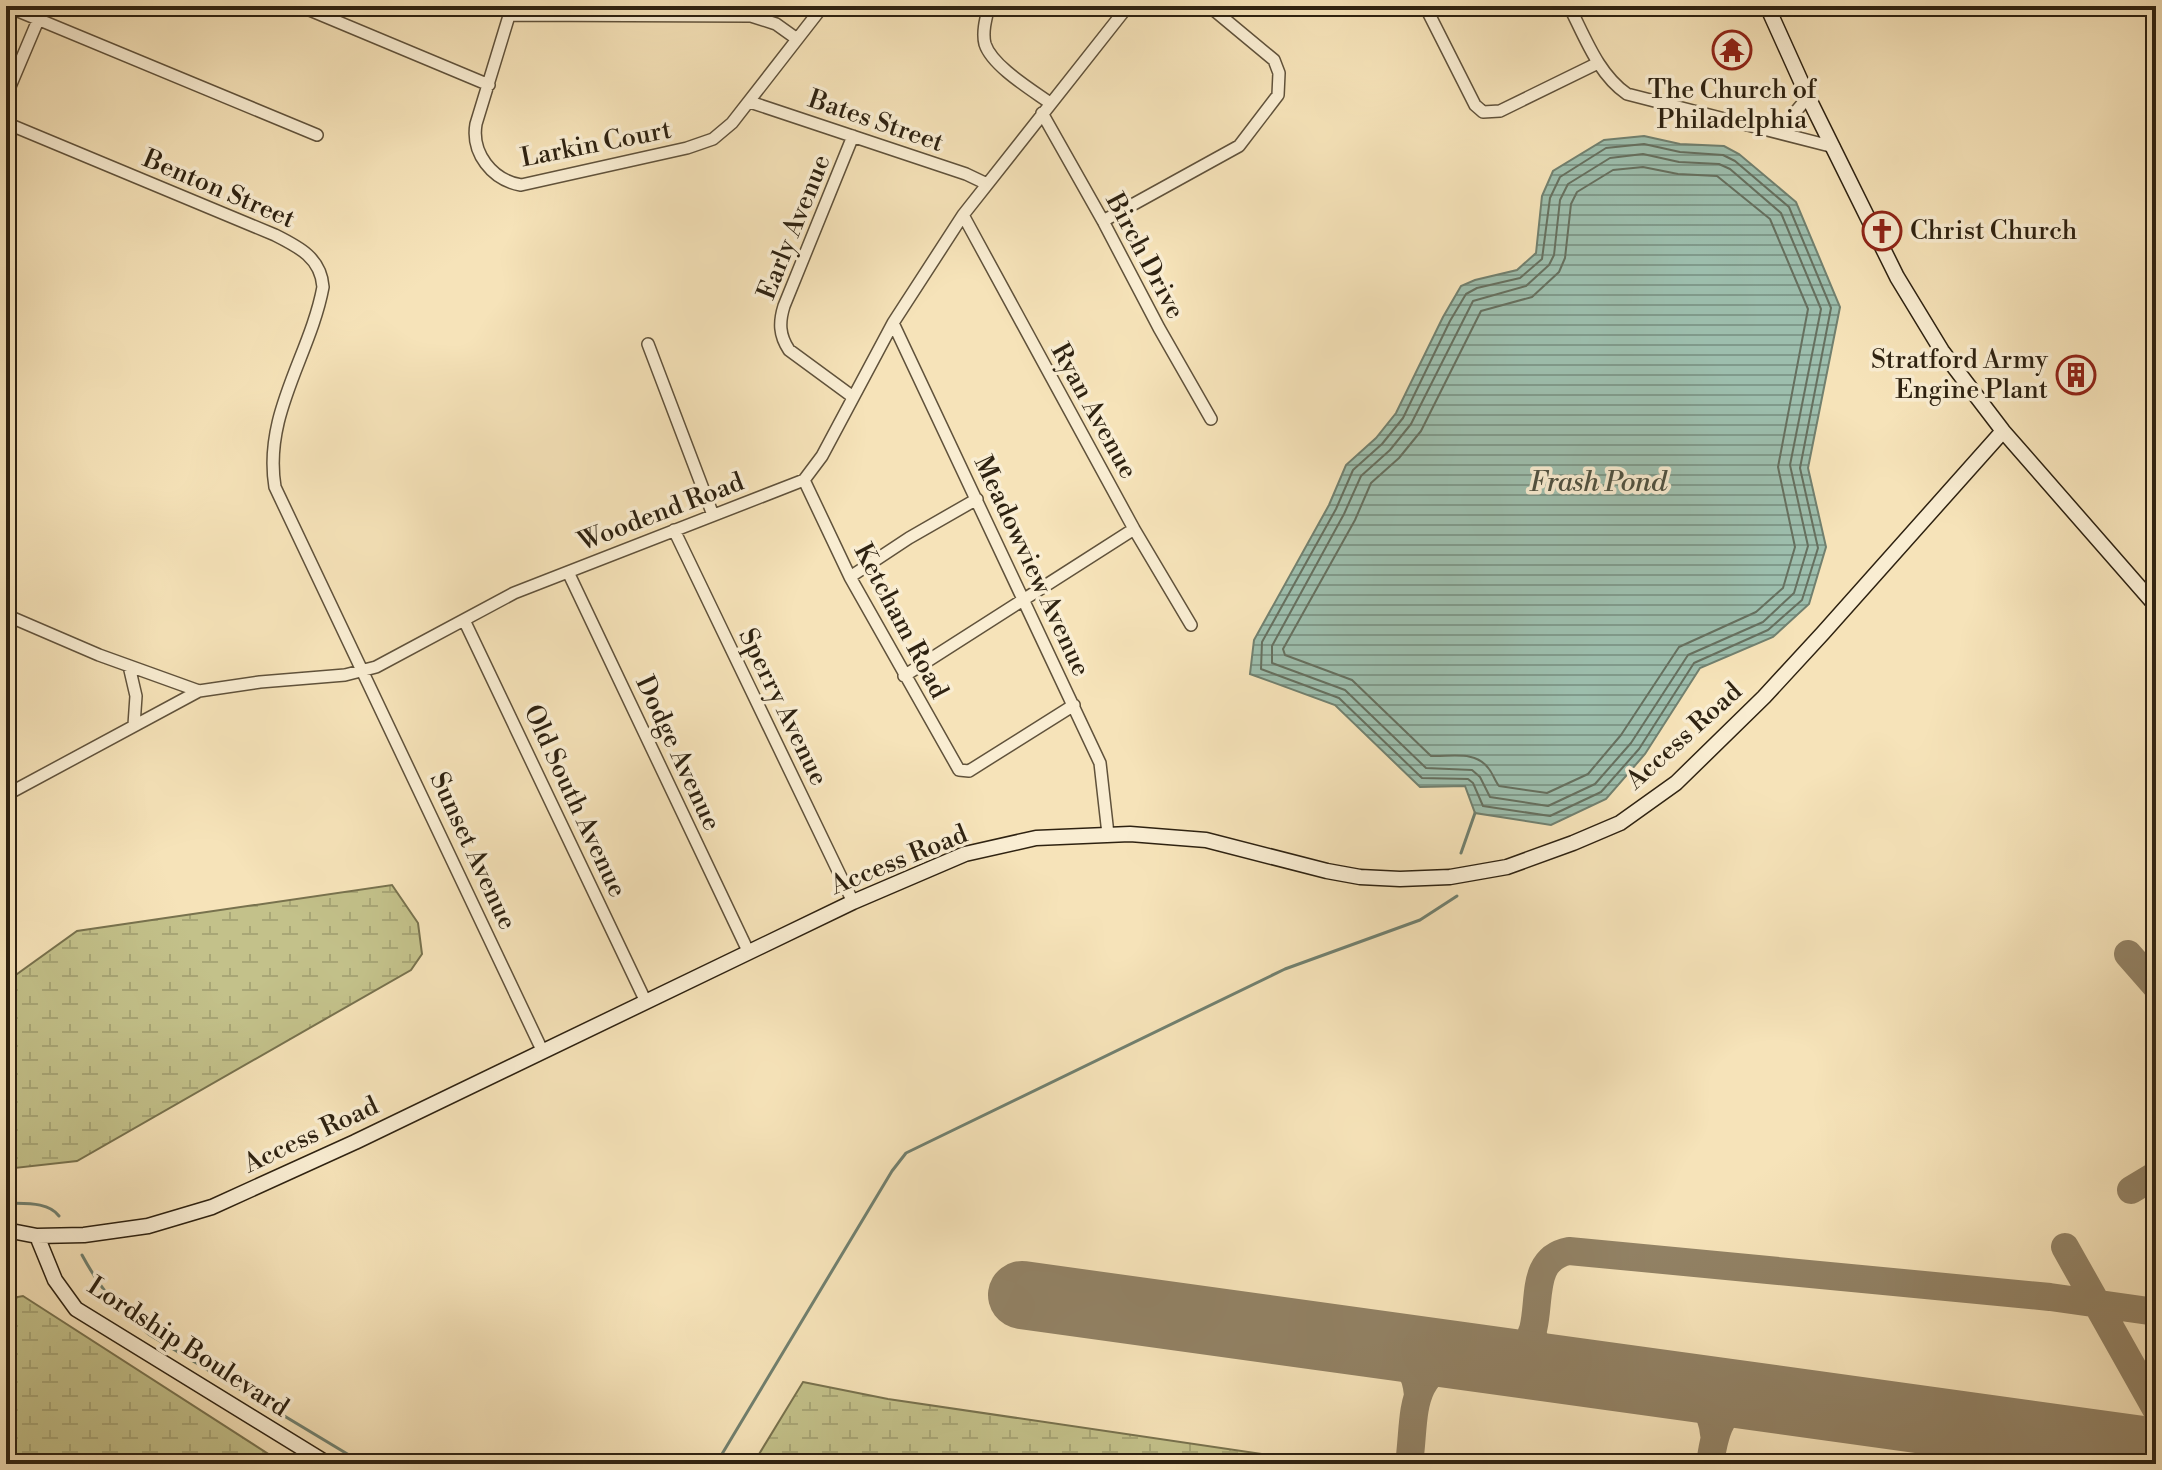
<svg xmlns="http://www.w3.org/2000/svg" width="2162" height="1470" viewBox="0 0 2162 1470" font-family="'Libre Bodoni',serif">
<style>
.wetland{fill:url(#wetland-marsh);stroke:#78724e;stroke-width:2}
.water{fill:url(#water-rules);stroke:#71806f;stroke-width:2}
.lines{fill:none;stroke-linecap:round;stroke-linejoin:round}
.shore{stroke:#66705f;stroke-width:2}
.stream{stroke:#71806f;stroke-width:3}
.taxiway{stroke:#928265;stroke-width:28}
.runway{stroke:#928265;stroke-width:68}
.minor-casing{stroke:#60523b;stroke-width:14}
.secondary-casing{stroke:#2e2211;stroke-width:17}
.minor{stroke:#f9edd2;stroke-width:11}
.secondary{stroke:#f9edd2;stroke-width:14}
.labels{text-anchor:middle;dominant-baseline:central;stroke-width:7;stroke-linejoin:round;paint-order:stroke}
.poi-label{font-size:26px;fill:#2e2211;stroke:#f9edd2}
.street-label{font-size:26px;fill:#2e2211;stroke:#f9edd2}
.water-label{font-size:28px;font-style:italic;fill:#4f5140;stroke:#f9edd2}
</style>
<defs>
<pattern id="wetland-marsh" width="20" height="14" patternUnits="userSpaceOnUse" patternTransform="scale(2)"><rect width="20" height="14" fill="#c3c18a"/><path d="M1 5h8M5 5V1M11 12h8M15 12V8" fill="none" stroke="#a8a676"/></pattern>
<pattern id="water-rules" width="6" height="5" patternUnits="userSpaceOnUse" patternTransform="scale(2)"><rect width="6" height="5" fill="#9dbead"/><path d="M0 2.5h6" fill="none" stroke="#809a8b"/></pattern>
</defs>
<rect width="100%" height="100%" fill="#f6e3b9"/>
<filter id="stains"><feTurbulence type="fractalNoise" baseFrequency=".0025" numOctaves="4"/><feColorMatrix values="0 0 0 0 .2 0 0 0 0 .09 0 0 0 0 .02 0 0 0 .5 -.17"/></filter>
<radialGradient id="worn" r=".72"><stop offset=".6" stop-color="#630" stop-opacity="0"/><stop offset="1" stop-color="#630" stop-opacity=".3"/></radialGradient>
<path class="wetland" d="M392,885L418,923L422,954L411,970L77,1161L6,1169V982L77,931Z
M23,1296L284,1464H6V1299Z
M803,1382L888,1399L1330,1464H753Z"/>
<path class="water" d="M1644,136L1680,144L1724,146L1739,154L1796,202L1840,307L1808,468L1826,547L1809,604L1773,637L1700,668L1645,754L1606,799L1551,825L1475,813L1465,786L1420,787L1335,705L1250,674L1254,640L1329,505L1346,465L1376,438L1396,413L1443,317L1461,286L1475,280L1517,270L1536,253L1542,196L1553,171L1604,140Z"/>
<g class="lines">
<path class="shore" d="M1644,144L1680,152L1723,155L1735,161L1789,207L1831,308L1800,468L1818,548L1802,600L1768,630L1694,663L1639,749L1601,792L1550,816L1483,806L1473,783L1468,779L1422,778L1339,698L1261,669L1262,642L1336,509L1353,470L1382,444L1403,418L1450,321L1466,294L1477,288L1520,278L1542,259L1550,198L1560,177L1606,148Z
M1643,154L1679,162L1719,164L1730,169L1781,213L1821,309L1790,465L1808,546L1794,593L1763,622L1688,655L1631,743L1595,784L1548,806L1490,797L1480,777L1472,770L1426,768L1345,690L1272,663V646L1344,514L1361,476L1390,450L1411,424L1473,301L1526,286L1549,265L1554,255L1560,200L1568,184L1610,158Z
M1643,167L1678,174L1717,176L1770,219L1808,309L1778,467L1795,547L1783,588L1756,612L1679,647L1621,735L1588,774L1547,793L1499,786C1495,781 1493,774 1489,769C1476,750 1451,757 1431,756L1352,680L1285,655L1283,649L1355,520L1371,483L1399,458L1421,431L1481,311L1532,297L1559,272L1565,258L1571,204L1577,192L1613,170Z"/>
<path class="stream" d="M1461,853L1475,813
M6,1203C23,1204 48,1201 59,1216
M82,1255C101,1290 118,1310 150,1335L364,1464
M716,1464L892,1171L906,1153L1285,969L1420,920L1457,896"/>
<path class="taxiway" d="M2128,954L2156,986
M2131,1190L2156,1175
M2065,1247L2156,1409
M1532,1332L1539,1354L1560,1369
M1384,1345C1405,1359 1416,1369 1418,1395
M1495,1361C1505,1358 1516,1356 1524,1348C1548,1320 1522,1260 1569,1251L2050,1297L2156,1312
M1676,1386C1698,1397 1712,1408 1714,1434
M2120,1447L2156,1460
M1409,1464C1416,1414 1406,1372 1465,1356
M1710,1464C1716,1421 1723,1403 1769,1398"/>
<path class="runway" d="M1022,1295L2156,1452"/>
<g class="minor-casing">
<path id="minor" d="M6,6L317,135
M300,6L489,85
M512,6L476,124C471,153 492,180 521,185L687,148L713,139L732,123L823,6
M989,6C986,18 982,32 985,44C992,66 1032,90 1050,103
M1425,6L1475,105L1483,112L1500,111L1598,63
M1569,6C1585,37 1598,74 1627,94L1834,147
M509,15L751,16L776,24L797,39
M6,96L44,6
M750,102L966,174L987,184
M1042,113L1103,221L1159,328L1211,419
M6,123L275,235C299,247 321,258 323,287C310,356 263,414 275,487L542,1050
M1769,128L1786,123L1808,97
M963,215L1134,529L1191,625
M1103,221L1239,146L1278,95L1279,73L1274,60L1209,6
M893,323L1100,763L1108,834
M648,344L713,515
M853,397L789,350C779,335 779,322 784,306L853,136
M804,480L850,577L959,770L969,771L1074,705
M674,530L853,902
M568,572L749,953
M850,577L909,538L977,499
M6,615L99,655L199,691
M464,620L646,1002
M129,666L136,696L134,725
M904,676L1134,529
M6,795L199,691L260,682L345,675L376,667L514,593L804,480L822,456L893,323L963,215L1128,6"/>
</g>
<g class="secondary-casing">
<path id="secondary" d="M1767,6L1808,97L1897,277L1942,351L2003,431L2156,606
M6,1230L37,1236L84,1235L148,1226L212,1207L355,1142L853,902L965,854L1036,838L1130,834L1206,840L1327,871L1360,877L1400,879L1450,877L1507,867L1573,843L1620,823L1676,783L1764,697L1823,633L2003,431
M37,1236L55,1280L76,1309L328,1464"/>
</g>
<use href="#minor" class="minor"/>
<use href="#secondary" class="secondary"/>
</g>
<defs>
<g id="temple-ring" transform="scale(2)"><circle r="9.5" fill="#f9edd2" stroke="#8f2418" stroke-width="1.5"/><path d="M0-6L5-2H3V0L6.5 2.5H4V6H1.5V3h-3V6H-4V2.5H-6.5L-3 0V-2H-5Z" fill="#8f2418"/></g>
<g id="church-ring" transform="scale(2)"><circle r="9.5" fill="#f9edd2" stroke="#8f2418" stroke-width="1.5"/><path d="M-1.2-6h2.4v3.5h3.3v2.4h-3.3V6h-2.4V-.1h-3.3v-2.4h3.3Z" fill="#8f2418"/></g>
<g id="building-ring" transform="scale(2)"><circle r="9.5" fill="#f9edd2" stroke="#8f2418" stroke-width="1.5"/><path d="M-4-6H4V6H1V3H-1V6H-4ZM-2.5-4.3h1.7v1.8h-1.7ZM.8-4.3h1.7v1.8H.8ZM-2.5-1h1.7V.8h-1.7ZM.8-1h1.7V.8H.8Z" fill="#8f2418"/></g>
</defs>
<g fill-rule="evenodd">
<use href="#temple-ring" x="1732" y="50"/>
<use href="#church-ring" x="1882" y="231"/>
<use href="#building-ring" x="2076" y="375"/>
</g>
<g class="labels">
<g class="poi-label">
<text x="1732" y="90">The Church of<tspan x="1732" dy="30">Philadelphia</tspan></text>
<text x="1910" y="231" text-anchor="start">Christ Church</text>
<text x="2048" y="360" text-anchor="end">Stratford Army<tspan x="2048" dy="30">Engine Plant</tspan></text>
</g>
<g class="street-label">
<text transform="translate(876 121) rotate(19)">Bates Street</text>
<text transform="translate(596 144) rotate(-11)">Larkin Court</text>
<text transform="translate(219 189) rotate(23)">Benton Street</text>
<text transform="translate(794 227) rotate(-68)">Early Avenue</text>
<text transform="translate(1145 256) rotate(62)">Birch Drive</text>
<text transform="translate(1094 411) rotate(61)">Ryan Avenue</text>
<text transform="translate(661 512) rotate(-21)">Woodend Road</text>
<text transform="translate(1032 566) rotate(65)">Meadowview Avenue</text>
<text transform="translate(901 621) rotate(62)">Ketcham Road</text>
<text transform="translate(783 707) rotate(64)">Sperry Avenue</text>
<text transform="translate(1684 736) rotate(-42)">Access Road</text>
<text transform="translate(678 753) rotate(65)">Dodge Avenue</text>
<text transform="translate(575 801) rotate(65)">Old South Avenue</text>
<text transform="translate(473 851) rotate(65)">Sunset Avenue</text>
<text transform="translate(899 860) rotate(-22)">Access Road</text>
<text transform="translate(311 1135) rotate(-25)">Access Road</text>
<text transform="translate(188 1347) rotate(33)">Lordship Boulevard</text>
</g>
<g class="water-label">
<text x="1598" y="482">Frash Pond</text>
</g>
</g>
<rect width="2162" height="1470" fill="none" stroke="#f6e3b9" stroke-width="32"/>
<rect x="8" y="8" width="2146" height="1454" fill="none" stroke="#2e2211" stroke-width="4"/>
<rect x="16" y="16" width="2130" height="1438" fill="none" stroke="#2e2211" stroke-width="2"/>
<rect width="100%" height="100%" filter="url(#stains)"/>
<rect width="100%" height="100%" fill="url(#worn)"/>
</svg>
